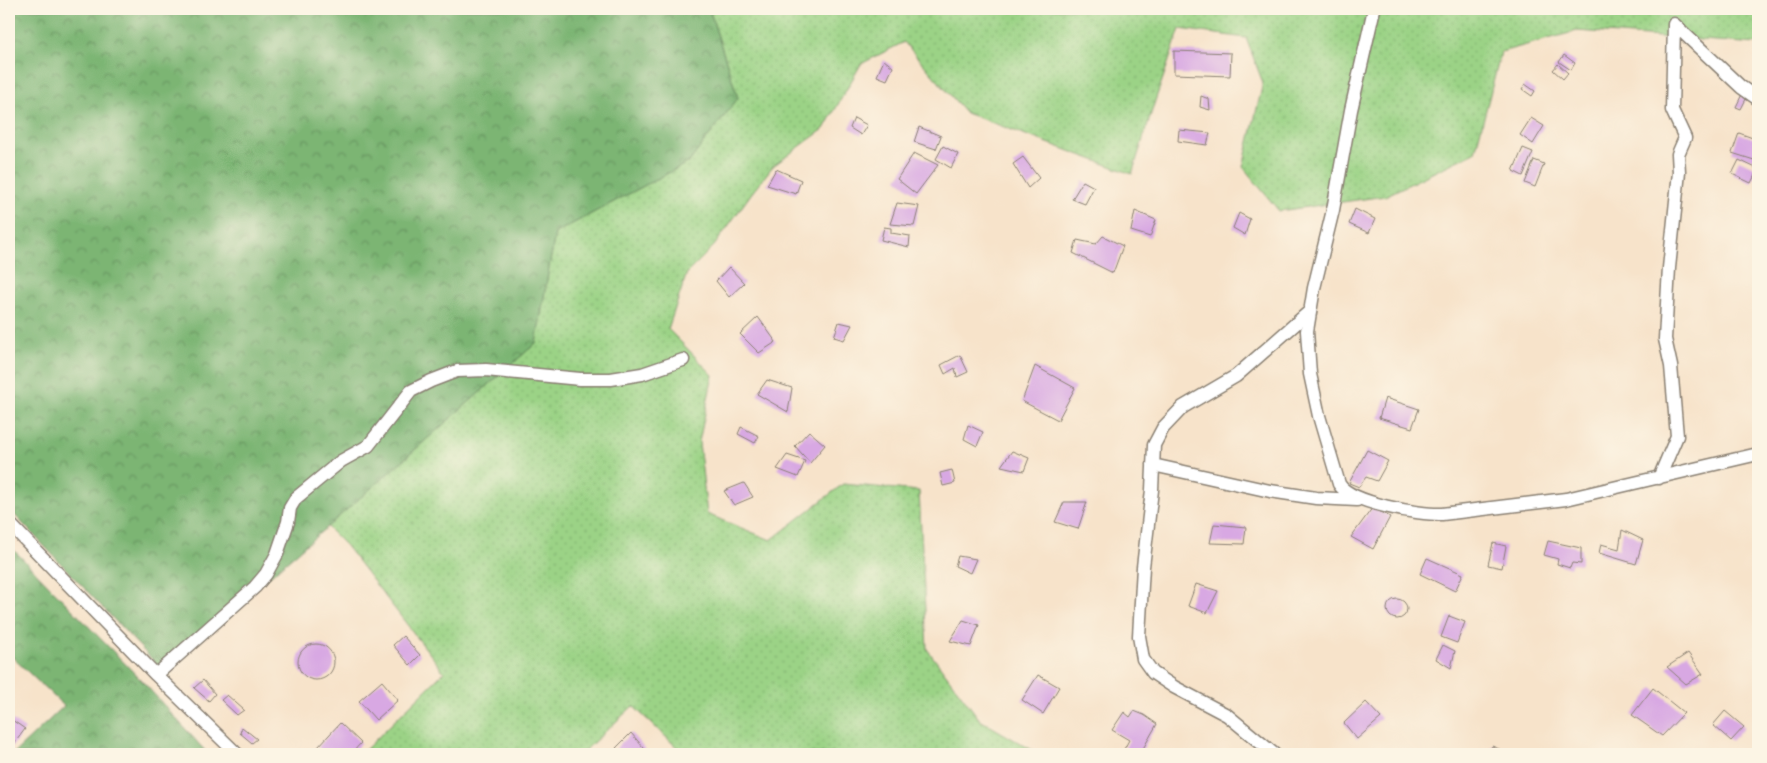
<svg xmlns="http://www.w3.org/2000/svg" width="1767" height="763" viewBox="0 0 1767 763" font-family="'IM FELL DW Pica',serif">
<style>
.grass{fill:url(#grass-dots);stroke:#5c7851}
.forest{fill:url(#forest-crowns);stroke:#4c6848}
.building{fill:#d8a8e3}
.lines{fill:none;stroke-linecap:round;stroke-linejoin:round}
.street-casing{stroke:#8a8073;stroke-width:15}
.street{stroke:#fff;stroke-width:12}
</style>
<defs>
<pattern id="grass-dots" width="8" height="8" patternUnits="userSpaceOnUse" patternTransform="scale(1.25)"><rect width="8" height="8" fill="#9bd386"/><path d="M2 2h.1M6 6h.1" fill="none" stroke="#85b573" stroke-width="1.8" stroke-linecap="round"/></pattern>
<pattern id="forest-crowns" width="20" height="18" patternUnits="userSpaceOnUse" patternTransform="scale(1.25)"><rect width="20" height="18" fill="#7cb573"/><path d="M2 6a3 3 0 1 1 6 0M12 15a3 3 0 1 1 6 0" fill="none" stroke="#65925e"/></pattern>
</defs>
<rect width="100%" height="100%" fill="#fcf5e5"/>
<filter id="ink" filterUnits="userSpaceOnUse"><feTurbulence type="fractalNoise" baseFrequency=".02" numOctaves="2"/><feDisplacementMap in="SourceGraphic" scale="10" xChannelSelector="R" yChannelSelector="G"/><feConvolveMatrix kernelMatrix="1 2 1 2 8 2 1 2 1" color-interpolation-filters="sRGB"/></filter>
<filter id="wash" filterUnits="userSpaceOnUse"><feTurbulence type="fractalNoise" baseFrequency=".0096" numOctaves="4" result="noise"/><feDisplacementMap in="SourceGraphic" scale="20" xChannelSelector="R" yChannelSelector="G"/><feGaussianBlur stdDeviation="1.12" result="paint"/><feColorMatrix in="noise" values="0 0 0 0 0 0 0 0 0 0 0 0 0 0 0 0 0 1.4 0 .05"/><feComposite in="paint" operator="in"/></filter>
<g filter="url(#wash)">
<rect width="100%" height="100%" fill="#f7e3ca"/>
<path class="grass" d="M709,9H1758V44L1577,31L1501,52L1475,152L1385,196L1279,211L1243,167L1263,83L1246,38L1180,29L1155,101L1132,174L966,113L904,42L861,64L824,129L773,166L751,194L714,246L687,273L668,329L713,375L699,442L707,514L771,540L843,484L919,491L927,649L980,720L1039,754H684L633,706L581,754H361L444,672L346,546L327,527L536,343L555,233L689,162L738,98Z"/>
<path class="forest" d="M9,9H709L738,98L689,162L555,233L536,343L327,527L161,669L9,509Z
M9,545L144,683L208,754H13L64,706L9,654Z"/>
<g id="blocks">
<path class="building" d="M1174,51L1231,53L1230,76L1174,74Z
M1564,55L1575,63L1571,70L1559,62Z
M884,60L893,67L887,80L877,76Z
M1558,64L1568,73L1563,79L1553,70Z
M1525,84L1535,91L1532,96L1522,89Z
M1743,92L1748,95L1741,109L1736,107Z
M1201,96L1209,99L1210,110L1200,107Z
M854,118L867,125L861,135L850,128Z
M1531,118L1544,126L1533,144L1520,135Z
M919,127L941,136L936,149L914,142Z
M1179,130L1210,133L1207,145L1178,141Z
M1739,133L1758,140V148L1754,160L1732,153Z
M943,146L958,154L951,168L936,159Z
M1523,148L1533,152L1523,176L1513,171Z
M914,153L938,165L916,194L897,179Z
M1023,157L1039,178L1028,188L1013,164Z
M1534,160L1544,164L1535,187L1525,183Z
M1739,160L1758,169L1751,183L1732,174Z
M776,169L801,180L796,194L767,185Z
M1083,181L1094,187L1085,204L1072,199Z
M897,203L919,206L914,226L890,224Z
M1355,209L1375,219L1369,233L1349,224Z
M1135,211L1156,220L1150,237L1131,231Z
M1239,213L1250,219L1245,235L1233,228Z
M884,227L891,228V233L910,236L909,247L881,240Z
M1103,236L1123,246L1113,273L1073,253L1077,240L1096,244Z
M729,267L744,283L729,297L716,281Z
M758,317L776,342L759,353L740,334Z
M839,322L852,325L844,340L834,337Z
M960,355L968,372L957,377L955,368L945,374L941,365Z
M1035,366L1075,388L1058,420L1022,401Z
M767,380L792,388L788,412L757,394Z
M1385,398L1419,409L1412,428L1379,418Z
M968,425L983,432L977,446L964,439Z
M741,427L759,436L755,443L738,434Z
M809,431L825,445L810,463L795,446Z
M1367,450L1388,461L1377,481L1366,477L1359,487L1349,483Z
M1012,451L1029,458L1024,471L1001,466Z
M787,455L805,461L798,477L777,469Z
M952,470L955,483L943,486L940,473Z
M744,483L753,497L734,505L724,491Z
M1064,502H1087L1078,529L1055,522Z
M1373,507L1390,517L1373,549L1351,537Z
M1214,524L1246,527L1244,544L1210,543Z
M1622,530L1643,540L1636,564L1599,553L1601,544L1619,549Z
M1548,541L1581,548V564L1572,563L1570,568L1557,564L1558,559L1544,555Z
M1493,543L1506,546L1502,568L1488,565Z
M958,556L976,559L970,573L955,566Z
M1427,558L1463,574L1455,591L1420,574Z
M1196,584L1218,591L1207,613L1188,606Z
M1387 609a10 10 0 1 1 20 0a10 10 0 1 1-20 0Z
M1449,616L1465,622L1457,643L1441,637Z
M963,620L979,625L971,646L950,641Z
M403,636L420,655L410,665L393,645Z
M298 662a18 18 0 1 1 36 0a18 18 0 1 1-36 0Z
M1443,645L1455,651L1451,668L1436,659Z
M1688,653L1703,674L1686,684L1667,667Z
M1038,675L1059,687L1043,714L1022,700Z
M203,680L215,694L209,701L194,688Z
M382,681L398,700L376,720L359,701Z
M1653,688L1684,713L1662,736L1632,715Z
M227,695L244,710L237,715L221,700Z
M1366,702L1381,718L1357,739L1344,723Z
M1134,711L1144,715L1157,724L1140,754H1130L1123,751L1129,740L1112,730L1124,712L1130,717Z
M1725,711L1744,727L1731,741L1713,725Z
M12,720L25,729L11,748L9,746V724Z
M340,723L361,743L351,754H326L318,747Z
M242,727L257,739L252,743L240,733Z
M631,733L649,754H621L616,748Z
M1492,746L1511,754H1488Z"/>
</g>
</g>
<g filter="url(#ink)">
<use href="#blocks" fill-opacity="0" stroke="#8a8073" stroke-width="1"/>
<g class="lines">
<g class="street-casing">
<path id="street" d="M1374,9L1351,110L1333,210L1314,288L1307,331L1310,374L1319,416L1339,484C1350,503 1420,515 1442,514L1566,499L1758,454
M1153,465L1270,491L1316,498L1357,500
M1659,478L1677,436L1671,366L1665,339L1669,268L1679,172L1678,154L1685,138L1672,110L1674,24L1741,87L1758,99
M9,523L156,675L237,754
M156,675L255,587L266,574L277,554L288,522L290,508L296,498L341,461L368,446L411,391L431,381L457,371L486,370L580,379H611L642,374L683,360
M1274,754L1227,715L1174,687L1153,673L1143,659L1139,636L1143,567L1152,490L1154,445L1163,428L1183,407L1236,376L1309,312"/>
</g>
<use href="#street" class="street"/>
</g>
</g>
<rect width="1767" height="763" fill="none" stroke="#fcf5e5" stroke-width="30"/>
</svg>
